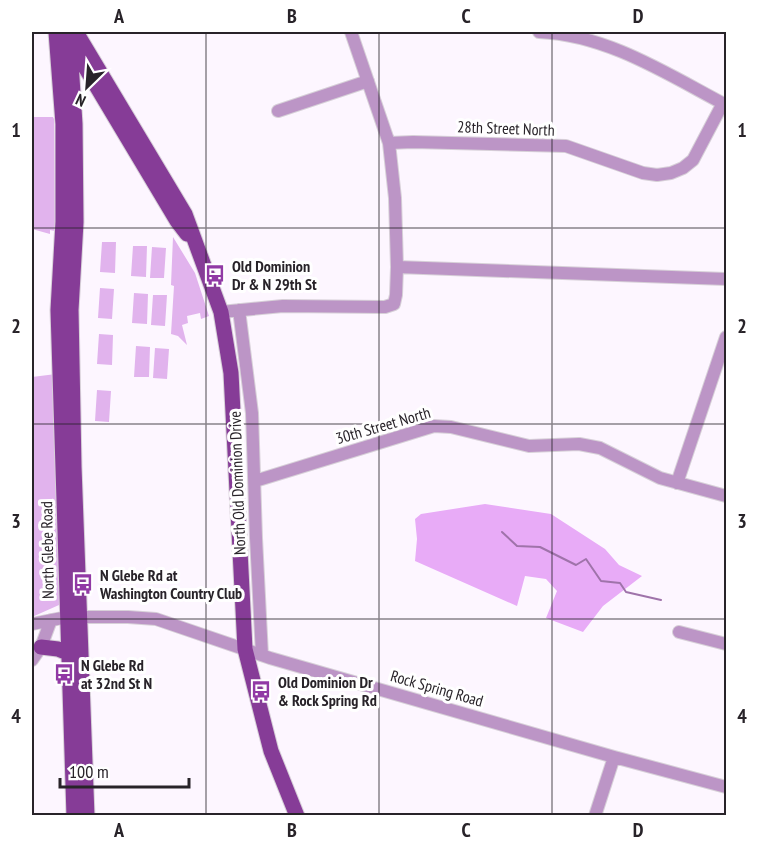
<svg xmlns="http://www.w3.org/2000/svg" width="758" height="847" viewBox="0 0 758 847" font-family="'PT Sans Narrow',sans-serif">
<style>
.green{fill:#e1b3ed}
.forest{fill:#e8abf7}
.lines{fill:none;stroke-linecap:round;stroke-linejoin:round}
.stream{stroke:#9f73aa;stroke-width:2}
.minor-casing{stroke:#d7d0d8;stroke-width:14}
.major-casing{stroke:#d7d0d8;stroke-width:17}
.minor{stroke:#bc95c6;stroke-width:12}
.major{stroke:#863c97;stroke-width:15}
.grid{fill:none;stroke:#282329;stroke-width:1.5;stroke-opacity:0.55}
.labels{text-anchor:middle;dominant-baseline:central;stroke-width:6;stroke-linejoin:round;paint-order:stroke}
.street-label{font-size:16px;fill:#282329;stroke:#fff}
.poi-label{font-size:16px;font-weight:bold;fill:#282329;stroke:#fff;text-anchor:start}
.neatline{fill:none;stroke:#282329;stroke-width:2}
.grid-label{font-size:20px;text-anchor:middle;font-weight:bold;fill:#282329}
</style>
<rect width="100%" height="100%" fill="#fdf6ff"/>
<path class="green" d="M32,117H53L54,119L55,231L50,230V234L32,229Z
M173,237L195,273L209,316L201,319L200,313L187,316L188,323L182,325L187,345L178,336L171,334L174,286L171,285Z
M102,242H116L115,273L100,272Z
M133,246H147L146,277L131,276Z
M152,247L166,248L164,278H150Z
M100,288L114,289L112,319L98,318Z
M134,293L148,294L147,324L132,323Z
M153,295H167L165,326L151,325Z
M99,334L113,335L112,365L97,364Z
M136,346L150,347L149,377H134Z
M155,348L169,349L167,379L153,378Z
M56,374L60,544L59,605L32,617V377Z
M97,390L111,391L109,422L95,421Z"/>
<path class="forest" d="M485,504L551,514L605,549L619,565L642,576L603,606L583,632L546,618L557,591L546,579L525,576L517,606L415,561L417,539L415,519L421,514Z"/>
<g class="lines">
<path class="stream" d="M502,532L517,546L540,547L576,565L586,559L601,581L620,583L626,592L661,600"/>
<g class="minor-casing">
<path id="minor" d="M539,32C608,35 667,74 726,105
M278,111L368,81
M389,143L413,142L566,146L643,173L657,175L671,173L683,168L693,160L723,103
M397,267L726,279
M239,310L252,413L256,538L262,655
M221,312L283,306L385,307L394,304L396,295L397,267L395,198L389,143L351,32
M255,481L434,426L451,427L529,446L579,444L600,448L660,478L726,496
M677,483L726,337
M32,624L67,617H128L156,619L270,658L614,757L726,787
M679,632L726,644
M32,660L41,647L51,620
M595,816L614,757"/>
</g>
<g class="major-casing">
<path id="major" d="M56,32L63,124V222L58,310L74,816
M69,32L75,124L76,222L71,310L74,467L87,816
M76,32L185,214L221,312L231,373L245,649L271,751L297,816
M73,47L177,221L187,234
M41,647L58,649L68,653"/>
</g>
<use href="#minor" class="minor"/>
<use href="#major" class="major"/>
</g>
<path class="grid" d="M206,32V816M379,32V816M552,32V816M32,228H726M32,424H726M32,619H726"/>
<defs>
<g id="bus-bare" transform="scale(1.62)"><path d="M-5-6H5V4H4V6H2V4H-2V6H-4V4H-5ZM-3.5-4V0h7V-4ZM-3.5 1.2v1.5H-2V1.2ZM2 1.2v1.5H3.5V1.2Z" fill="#9139a5" stroke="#fff" stroke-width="2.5" paint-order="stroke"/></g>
</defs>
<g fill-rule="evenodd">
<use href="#bus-bare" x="215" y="275"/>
<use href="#bus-bare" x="83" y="584"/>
<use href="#bus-bare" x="64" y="674"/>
<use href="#bus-bare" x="261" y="691"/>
</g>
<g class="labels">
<g class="street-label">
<text transform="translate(506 128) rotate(2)">28th Street North</text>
<text transform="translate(383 425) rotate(-16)">30th Street North</text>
<text transform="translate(237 483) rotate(-92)">North Old Dominion Drive</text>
<text transform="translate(47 550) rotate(-91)">North Glebe Road</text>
<text transform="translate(437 688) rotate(16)">Rock Spring Road</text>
</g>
<g class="poi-label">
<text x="232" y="266">Old Dominion<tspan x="232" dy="18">Dr &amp; N 29th St</tspan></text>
<text x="100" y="575">N Glebe Rd at<tspan x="100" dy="18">Washington Country Club</tspan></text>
<text x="81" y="665">N Glebe Rd<tspan x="81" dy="18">at 32nd St N</tspan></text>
<text x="278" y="682">Old Dominion Dr<tspan x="278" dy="18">&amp; Rock Spring Rd</tspan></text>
</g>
</g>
<rect width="758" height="847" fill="none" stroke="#ffffff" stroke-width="66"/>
<g transform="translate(87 87) rotate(205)" stroke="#ffffff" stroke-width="4.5" paint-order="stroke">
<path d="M0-4.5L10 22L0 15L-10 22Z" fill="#282329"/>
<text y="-9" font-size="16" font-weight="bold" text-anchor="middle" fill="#282329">N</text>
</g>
<path d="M60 778v9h129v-9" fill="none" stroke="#282329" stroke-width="3"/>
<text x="69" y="778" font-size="18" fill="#282329" stroke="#ffffff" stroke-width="4.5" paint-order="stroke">100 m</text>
<rect x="33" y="33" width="692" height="781" class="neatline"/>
<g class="grid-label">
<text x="119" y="23">A</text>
<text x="292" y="23">B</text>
<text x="466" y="23">C</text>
<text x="638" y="23">D</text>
<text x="16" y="137">1</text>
<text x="742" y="137">1</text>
<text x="16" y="333">2</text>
<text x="742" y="333">2</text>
<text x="16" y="528">3</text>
<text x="742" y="528">3</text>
<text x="16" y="723">4</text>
<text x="742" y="723">4</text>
<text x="119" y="837">A</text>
<text x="292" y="837">B</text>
<text x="466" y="837">C</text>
<text x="638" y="837">D</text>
</g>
</svg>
